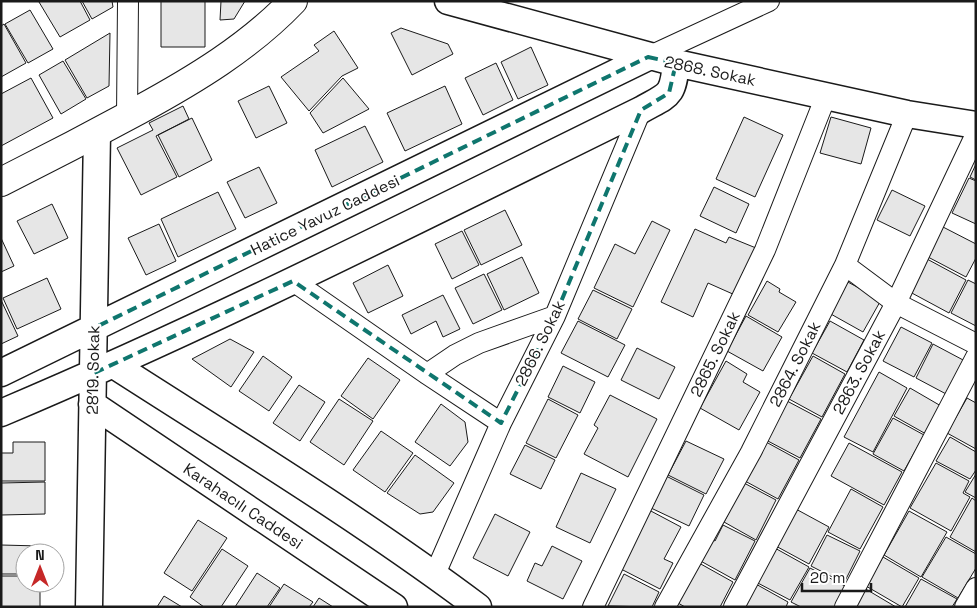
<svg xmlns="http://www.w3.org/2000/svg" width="977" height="608" viewBox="0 0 977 608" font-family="'Space Grotesk',sans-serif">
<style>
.building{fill:#e6e6e6;stroke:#1a1a1a}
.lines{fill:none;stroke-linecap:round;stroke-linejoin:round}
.minor-casing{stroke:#1a1a1a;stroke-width:22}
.tertiary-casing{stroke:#1a1a1a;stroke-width:29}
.secondary-casing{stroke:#1a1a1a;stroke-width:30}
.minor{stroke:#fff;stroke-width:20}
.tertiary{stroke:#fff;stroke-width:26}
.secondary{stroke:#fff;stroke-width:28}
.marked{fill:none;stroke:#0f766e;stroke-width:4;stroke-dasharray:10 6;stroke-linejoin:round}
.labels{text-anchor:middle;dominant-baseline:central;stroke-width:4;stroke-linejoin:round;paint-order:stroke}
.street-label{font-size:16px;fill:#1a1a1a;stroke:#fff}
</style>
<rect width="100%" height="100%" fill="#fff"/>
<path class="building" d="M41,1H80L90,20L60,37L39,2Z
M82,1H112L113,7L92,19Z
M161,1H205V47H161Z
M221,1H245L234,19L220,20Z
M30,10L53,49L28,63L5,24Z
M4,24L26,63L1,77V26Z
M401,28L448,44L453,54L412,75L391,33Z
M334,31L358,68L342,76L309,111L281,77L319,51L314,45Z
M110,33L109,86L87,98L65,60Z
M531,47L548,85L518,99L501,62Z
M63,61L86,99L61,114L39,75Z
M496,63L513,100L483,115L465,78Z
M31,78L53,118L1,146V94Z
M343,78L369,109L323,133L310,113Z
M269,86L287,123L256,138L238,101Z
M445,86L462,124L405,151L387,113Z
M183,106L189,119L156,136L177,177L141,195L117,148L153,130L149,123Z
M744,117L783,135L755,197L716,179Z
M831,117L871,128L861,164L820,153Z
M192,118L212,160L179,177L158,135Z
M365,126L383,162L332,187L315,150Z
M976,164V180L970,177Z
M259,167L277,203L245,218L227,182Z
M969,178L976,181V224L952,213Z
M714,187L749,204L736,233L700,216Z
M892,190L925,206L910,236L877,220Z
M218,192L236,229L178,257L161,219Z
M52,204L68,238L34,254L17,221Z
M505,210L522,245L481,265L464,230Z
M652,221L670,230L633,307L594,288L615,244L635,254Z
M159,224L176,261L146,275L128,238Z
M943,227L976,244V258L966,277L928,257Z
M695,229L726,243L729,237L756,248L735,295L708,283L693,317L661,302Z
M462,231L479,265L452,279L435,244Z
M1,238L14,266L1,272Z
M522,257L539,293L504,310L487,274Z
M927,259L966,280L949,313L910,292Z
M388,265L403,296L368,313L353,283Z
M484,274L502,310L473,324L455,288Z
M47,278L61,309L17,329L3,298Z
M968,280L976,284V326L951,313Z
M767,281L780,289L779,292L796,302L778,332L748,315Z
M846,281L881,300L863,332L829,313Z
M593,290L632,309L617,339L578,319Z
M443,295L460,329L443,337L436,321L411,334L402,315Z
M1,300L18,336L1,344Z
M746,316L782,337L763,371L727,351Z
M578,321L625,345L608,377L561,353Z
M830,321L864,340L847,372L812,353Z
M901,327L932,343L914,377L883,361Z
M230,339L254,352L231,387L192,359Z
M933,344L965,361L948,395L916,378Z
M637,348L675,367L659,399L621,380Z
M263,356L292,377L269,411L239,391Z
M813,356L845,374L822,417L789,399Z
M368,358L400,380L373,419L341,396Z
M726,361L747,374L743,382L760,392L739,430L700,408Z
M563,366L595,382L580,413L548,397Z
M879,372L907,388L873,452L844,437Z
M299,385L325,402L300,441L273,423Z
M910,388L941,406L926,434L894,416Z
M610,395L657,419L628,477L584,454L598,428L594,425Z
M967,398L976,403V449L947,433Z
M339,399L373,421L344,465L310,442Z
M548,399L578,415L556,458L526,443Z
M787,401L821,419L800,458L766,440Z
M441,404L465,422L468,442L450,466L415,442Z
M893,418L924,435L904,471L873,454Z
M381,431L413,453L385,492L353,470Z
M950,437L976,452V470L970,479L936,461Z
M686,441L724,459L706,494L668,475Z
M13,442H45V481H1V453H13Z
M766,442L799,460L778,499L745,481Z
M849,443L902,472L884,505L831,476Z
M525,445L555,460L541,489L510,474Z
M415,455L454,483L433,512L420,514L387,493Z
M936,463L969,481L963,493L970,497L951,531L910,508Z
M581,473L616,489L590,543L556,527Z
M976,474V498L965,492Z
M666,476L704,495L689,526L651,508Z
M45,482V514L1,515V483Z
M744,483L776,500L756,540L724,522Z
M851,489L883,507L860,549L828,532Z
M972,498L976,501V552L950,537Z
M794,508L829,527L809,564L774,545Z
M649,510L681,527L664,559L673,563L660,589L619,568Z
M909,511L947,532L921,577L884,555Z
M495,514L530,532L508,576L473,558Z
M198,520L227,538L192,591L164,573Z
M723,525L755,541L735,580L697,559L708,537L715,541Z
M827,535L860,551L844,583L811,566Z
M946,537L976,554V568L958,598L922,577Z
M1,545L40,546V553H25V574H1Z
M552,546L582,561L563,599L527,581L535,563L542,566Z
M773,547L809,567L790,600L754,581Z
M222,549L248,566L221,607H204L190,597Z
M883,557L919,578L902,607L866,586Z
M699,563L733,582L720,607H685L678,603Z
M810,568L845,586L835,607H801L791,602Z
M257,573L280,588L267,607H235Z
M624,574L659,592L652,607L608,606Z
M1,576H25V583H40V607H1Z
M921,579L957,599L952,607H905Z
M754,583L788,602L786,607H740Z
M284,584L313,602L309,607H269Z
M864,588L896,607H854Z
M164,596L182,607H157Z
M319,598L333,607H313Z"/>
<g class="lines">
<g class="minor-casing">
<path id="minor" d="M648,57L769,1
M127,116L128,1
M845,265L896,303L976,344
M293,281L427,374L501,423
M427,374L455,355L479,343L555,316
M435,574L501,423L555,316L641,110
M593,607L765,250L826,96
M665,607L751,452L845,265L907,114
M734,607L896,303L976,134
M845,607L976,357
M965,607L976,588"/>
</g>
<g class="tertiary-casing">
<path id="tertiary" d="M448,1L676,63L907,114L976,125
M114,365C237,444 362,520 478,607
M1,373L648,57
M92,404L394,607
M1,413C219,321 429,214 641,110C669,94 673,97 676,63
M89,607L97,133"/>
</g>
<g class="secondary-casing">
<path id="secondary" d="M1,182C47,159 93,135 139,110C194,80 249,47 293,1"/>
</g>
<use href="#minor" class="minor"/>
<use href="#tertiary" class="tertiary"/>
<use href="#secondary" class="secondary"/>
</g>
<path class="marked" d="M648,57L676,63L669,93L641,110L555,316L501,423L293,281L92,374L94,328Z"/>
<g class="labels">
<g class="street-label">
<text transform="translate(710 71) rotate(12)">2868. Sokak</text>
<text transform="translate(325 215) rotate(-26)">Hatice Yavuz Caddesi</text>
<text transform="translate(540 343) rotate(-64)">2866. Sokak</text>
<text transform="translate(715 354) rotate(-64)">2865. Sokak</text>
<text transform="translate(795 364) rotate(-63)">2864. Sokak</text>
<text transform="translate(93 370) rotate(-89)">2819. Sokak</text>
<text transform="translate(859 372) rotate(-62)">2863. Sokak</text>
<text transform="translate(243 506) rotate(34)">Karahacılı Caddesi</text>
</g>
</g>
<rect width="977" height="608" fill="none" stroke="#1a1a1a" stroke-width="5"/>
<g transform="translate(40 568)"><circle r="24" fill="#ffffff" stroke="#a3a3a3"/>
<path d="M0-4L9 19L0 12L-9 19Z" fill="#c62828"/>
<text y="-8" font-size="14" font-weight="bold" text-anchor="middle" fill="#1a1a1a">N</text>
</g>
<path d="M802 583v8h69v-8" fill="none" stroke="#1a1a1a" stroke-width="2.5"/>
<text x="810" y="583" font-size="15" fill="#1a1a1a" stroke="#ffffff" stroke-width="4" paint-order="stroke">20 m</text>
</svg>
